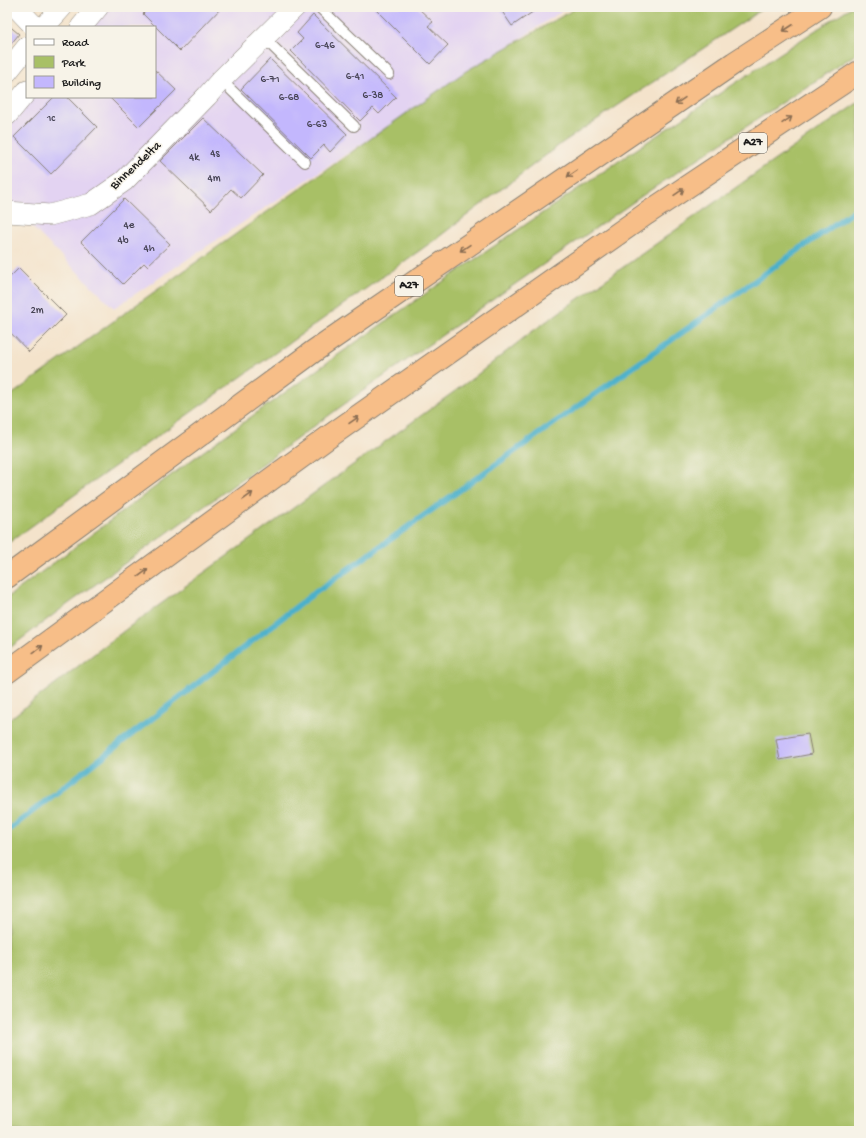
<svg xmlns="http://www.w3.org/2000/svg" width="866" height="1138" viewBox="0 0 866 1138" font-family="'Gochi Hand',sans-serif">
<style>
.built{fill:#e3d3f2}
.green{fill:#a8c066;stroke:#626e41}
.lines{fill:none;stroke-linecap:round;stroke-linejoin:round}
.stream{stroke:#4cb0cb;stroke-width:6}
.building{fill:#c3b7fd}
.service-casing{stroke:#888074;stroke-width:12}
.minor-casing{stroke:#888074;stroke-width:22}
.motorway-casing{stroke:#888074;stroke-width:24}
.service{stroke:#fff;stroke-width:10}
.minor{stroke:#fff;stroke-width:21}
.motorway{stroke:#f7be88;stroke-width:22}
.oneway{stroke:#8a6d52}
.labels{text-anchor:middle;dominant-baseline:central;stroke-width:3;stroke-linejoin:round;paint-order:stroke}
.number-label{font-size:11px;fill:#464354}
.shield{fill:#f7f3e8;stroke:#5e5c59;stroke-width:1}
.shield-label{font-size:12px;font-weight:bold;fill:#1c1c1c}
.street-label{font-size:13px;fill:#1c1c1c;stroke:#f7f3e8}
</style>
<rect width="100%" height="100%" fill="#f7f3e8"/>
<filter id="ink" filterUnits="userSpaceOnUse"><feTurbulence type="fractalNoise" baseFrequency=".025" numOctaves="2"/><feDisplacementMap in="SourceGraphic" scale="8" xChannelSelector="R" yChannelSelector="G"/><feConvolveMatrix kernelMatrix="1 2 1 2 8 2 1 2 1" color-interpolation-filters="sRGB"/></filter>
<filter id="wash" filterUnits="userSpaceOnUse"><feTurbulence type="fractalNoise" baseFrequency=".012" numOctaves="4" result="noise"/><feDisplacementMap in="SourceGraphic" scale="16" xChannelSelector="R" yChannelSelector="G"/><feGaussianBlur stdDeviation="0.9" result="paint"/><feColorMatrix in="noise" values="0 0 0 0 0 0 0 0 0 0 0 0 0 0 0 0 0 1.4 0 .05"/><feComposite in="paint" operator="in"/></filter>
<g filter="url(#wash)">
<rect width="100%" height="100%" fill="#f4e3cb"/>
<path class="built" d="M90,7H568L114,308L31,226L7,222V103L27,80V97H155V27H72Z"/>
<path class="green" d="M578,7H765L562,143L436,239L87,486L7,544V398L147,297L466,71Z
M851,7H859V52L652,189L498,296L357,395L220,495L57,612L7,650L8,597C94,533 179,468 266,406C458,269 653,136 851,7Z
M859,102V1131H7V721L129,627L473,378L530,333L762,169Z"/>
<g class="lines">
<path class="stream" d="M7,831L309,597L859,207"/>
</g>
<g id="blocks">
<path class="building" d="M150,7H222L180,51L143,14Z
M373,7H417L433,22L428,26L448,45L430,64Z
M499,7H540L512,26Z
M313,15L396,97L379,114L373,108L360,121L291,51L303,39L297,33Z
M7,24L19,34L7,49Z
M270,59L347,134L330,152L324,145L311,158L241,89Z
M155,70L176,90L139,127L109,97H155Z
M54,97H67L97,127L51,174L14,137Z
M203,118L263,175L241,198L231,189L211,210L160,161Z
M124,199L170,244L147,266L144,263L123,284L81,242Z
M19,268L66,315L29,352L7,329V280Z
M808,734L812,754L780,760L776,739Z"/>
</g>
</g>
<g filter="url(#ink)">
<use href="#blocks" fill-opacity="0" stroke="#888074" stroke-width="1"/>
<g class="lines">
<g class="service-casing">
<path id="service" d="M319,7L389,74
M264,38L354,126
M221,80L305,162"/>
</g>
<g class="minor-casing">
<path id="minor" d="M16,7L35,27
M44,27L62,7
M81,27L98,7
M7,72L27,47
M7,115L27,91
M7,212L50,215L91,204L124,181L207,96L221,80L295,7"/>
</g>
<g class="motorway-casing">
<path id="motorway" d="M7,577L314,351L734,63L820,7
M7,672L330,436L646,214L859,72"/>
</g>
<use href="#service" class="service"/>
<use href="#minor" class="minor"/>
<use href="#motorway" class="motorway"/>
</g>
<defs><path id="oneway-shaft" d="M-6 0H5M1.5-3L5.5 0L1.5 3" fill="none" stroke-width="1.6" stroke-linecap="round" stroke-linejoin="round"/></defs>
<g class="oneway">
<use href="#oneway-shaft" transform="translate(788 28) rotate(147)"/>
<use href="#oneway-shaft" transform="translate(680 101) rotate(146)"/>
<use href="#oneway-shaft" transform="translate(787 120) rotate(-34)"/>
<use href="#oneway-shaft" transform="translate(572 174) rotate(146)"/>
<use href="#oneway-shaft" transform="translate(679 192) rotate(-34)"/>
<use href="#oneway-shaft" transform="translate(465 248) rotate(146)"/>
<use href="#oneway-shaft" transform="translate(354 420) rotate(-35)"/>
<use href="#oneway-shaft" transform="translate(248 496) rotate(-36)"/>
<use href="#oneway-shaft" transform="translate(143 573) rotate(-36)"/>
<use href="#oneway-shaft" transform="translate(38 649) rotate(-36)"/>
</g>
</g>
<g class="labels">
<g class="number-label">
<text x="325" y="46">6-46</text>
<text x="355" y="77">6-41</text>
<text x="270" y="80">6-71</text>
<text x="373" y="96">6-38</text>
<text x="289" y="98">6-68</text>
<text x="51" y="119">1c</text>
<text x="317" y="125">6-63</text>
<text x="215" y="154">4s</text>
<text x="194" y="158">4k</text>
<text x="214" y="179">4m</text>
<text x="129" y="226">4e</text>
<text x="123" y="241">4b</text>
<text x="149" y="249">4h</text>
<text x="37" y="311">2m</text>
</g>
<g class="shield">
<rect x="739" y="133" width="28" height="20" rx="3"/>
<rect x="395" y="276" width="28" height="20" rx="3"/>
</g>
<g class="shield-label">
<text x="753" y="143">A27</text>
<text x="409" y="286">A27</text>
</g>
<g class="street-label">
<text transform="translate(136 166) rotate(-43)">Binnendelta</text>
</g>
</g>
<rect width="866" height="1138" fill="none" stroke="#f7f3e8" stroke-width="24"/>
<rect x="26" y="26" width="130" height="72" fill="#f7f3e8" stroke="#9f9d96"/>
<rect x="34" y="39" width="20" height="6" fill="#ffffff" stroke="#9f9d96"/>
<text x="62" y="46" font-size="12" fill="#1c1c1c">Road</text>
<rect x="34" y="56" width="20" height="12" fill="#a8c066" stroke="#9f9d96"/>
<text x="62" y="66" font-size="12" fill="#1c1c1c">Park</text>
<rect x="34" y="76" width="20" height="12" fill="#c3b7fd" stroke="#9f9d96"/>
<text x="62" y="86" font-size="12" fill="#1c1c1c">Building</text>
</svg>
